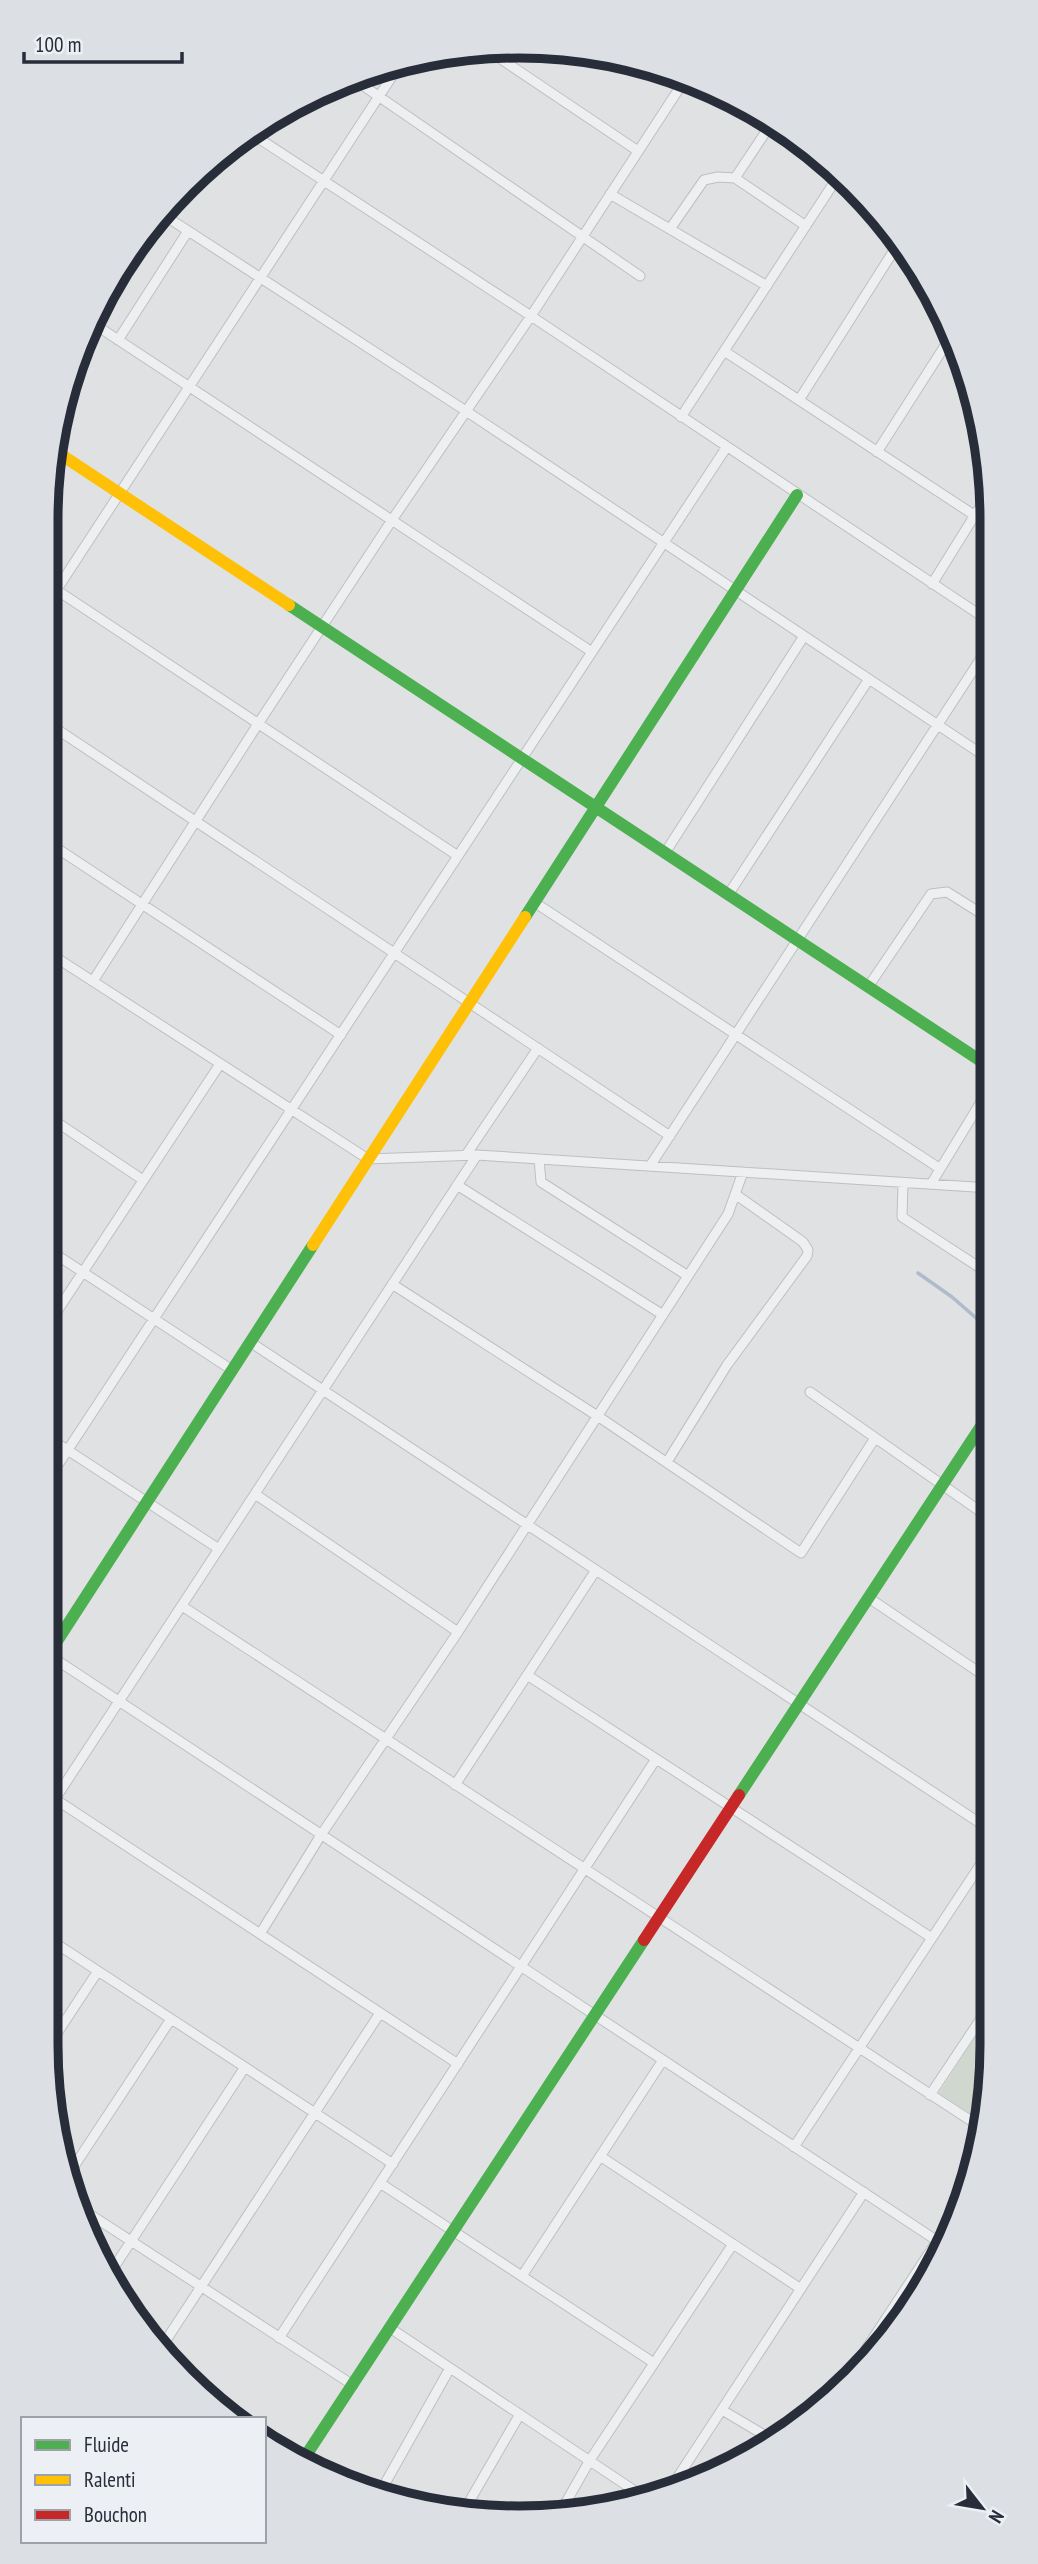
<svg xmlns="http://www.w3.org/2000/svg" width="1038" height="2564" viewBox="0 0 1038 2564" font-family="'PT Sans Narrow',sans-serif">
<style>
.green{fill:#cfd7cf}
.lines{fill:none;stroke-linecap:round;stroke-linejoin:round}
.stream{stroke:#afbbcc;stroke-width:3.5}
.street-casing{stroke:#bdbfc1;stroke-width:11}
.street{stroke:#eeeff0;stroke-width:9}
.fast{stroke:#4caf50;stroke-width:12}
.slow{stroke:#ffc107;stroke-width:12}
.jam{stroke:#c62828;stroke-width:12}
.rim{fill:none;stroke:#282d3a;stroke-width:9}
</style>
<rect width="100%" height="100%" fill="#dfe1e3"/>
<path class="green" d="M992,2011V2045L980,2120L939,2093Z"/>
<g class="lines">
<path class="stream" d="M918,1273L952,1297L991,1331"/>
<g class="street-casing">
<path id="street" d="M483,47L638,151
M352,78L640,276
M249,132L531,316L989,621
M735,178L806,226
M610,194L767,286
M159,212L466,411L989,759
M670,229L704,180L718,177L735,178L773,121
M91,322L592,652
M118,340L188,231
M724,351L974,515
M799,400L898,244
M681,417L839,175
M877,452L953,333
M46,583L458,856
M932,584L988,494
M46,606L402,61
M46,722L670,1136
M46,841L341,1035
M665,853L804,636
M728,895L869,679
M534,902L939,1168
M46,951L368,1159L477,1155L990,1188
M93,981L258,724L392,520L531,316L686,78
M868,987L931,894L947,892L990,919
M46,1115L143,1180
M466,1155L538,1048
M539,1159L541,1182L688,1276
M650,1166L989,646
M903,1183L902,1217L991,1275
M931,1184L990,1087
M457,1185L663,1315
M46,1248L232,1370
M392,1284L599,1417L801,1553L875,1438
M46,1328L220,1064
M250,1342L992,1831
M810,1392L991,1519
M46,1436L219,1549
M667,1462L727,1365L807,1256L808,1250L803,1242L735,1194
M46,1483L726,448
M255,1494L458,1632
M869,1598L992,1681
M182,1606L979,2126
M46,1653L942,2244
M527,1675L932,1938
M455,1785L596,1570
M46,1793L458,2064
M55,1799L477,1155
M260,1934L321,1835L458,1632L728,1214L743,1172
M46,1937L393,2164
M46,2050L98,1971
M930,2095L992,2002
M794,2147L992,1847
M600,2156L801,2289
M67,2177L171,2019
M380,2183L654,2363
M74,2204L353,2385
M522,2276L663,2060
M107,2278L245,2067
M390,2328L647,2499
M876,2334L886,2341
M279,2338L656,1759
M159,2351L380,2013
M847,2378L937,2241
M722,2410L776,2442
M668,2492L864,2192
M378,2496L450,2368
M561,2511L590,2460L733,2244
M462,2514L520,2414"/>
</g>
<use href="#street" class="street"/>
<path class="fast" d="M289,605L990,1067
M525,917L797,495
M48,1655L313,1245
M739,1795L991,1411
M301,2463L644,1940"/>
<path class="slow" d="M57,452L289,605
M313,1245L525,917"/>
<path class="jam" d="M644,1940L739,1795"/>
</g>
<path d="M0 0H1038V2564H0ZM519 58H519A461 461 0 0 1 980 519V2045A461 461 0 0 1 519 2506H519A461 461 0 0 1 58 2045V519A461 461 0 0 1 519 58Z" fill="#dcdfe4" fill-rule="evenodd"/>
<path class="rim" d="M519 58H519A461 461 0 0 1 980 519V2045A461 461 0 0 1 519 2506H519A461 461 0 0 1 58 2045V519A461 461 0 0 1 519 58Z"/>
<rect x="21" y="2417" width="245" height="126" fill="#eceff3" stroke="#9ea1a9" stroke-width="2"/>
<rect x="35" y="2440" width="35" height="10" fill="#4caf50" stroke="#9ea1a9" stroke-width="2"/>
<text x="84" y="2452" font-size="21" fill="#282d3a">Fluide</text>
<rect x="35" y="2475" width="35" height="10" fill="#ffc107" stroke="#9ea1a9" stroke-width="2"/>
<text x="84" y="2487" font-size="21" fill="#282d3a">Ralenti</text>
<rect x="35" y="2510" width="35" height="10" fill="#c62828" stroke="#9ea1a9" stroke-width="2"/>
<text x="84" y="2522" font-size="21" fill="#282d3a">Bouchon</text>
<g transform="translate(982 2508) rotate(121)" stroke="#eceff3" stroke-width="5" paint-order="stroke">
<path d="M0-5L12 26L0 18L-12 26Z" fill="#282d3a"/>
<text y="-10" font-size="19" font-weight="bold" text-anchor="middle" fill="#282d3a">N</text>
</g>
<path d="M24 52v10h158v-10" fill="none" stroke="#282d3a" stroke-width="3.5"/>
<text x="35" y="52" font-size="21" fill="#282d3a" stroke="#eceff3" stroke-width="5" paint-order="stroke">100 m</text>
</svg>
